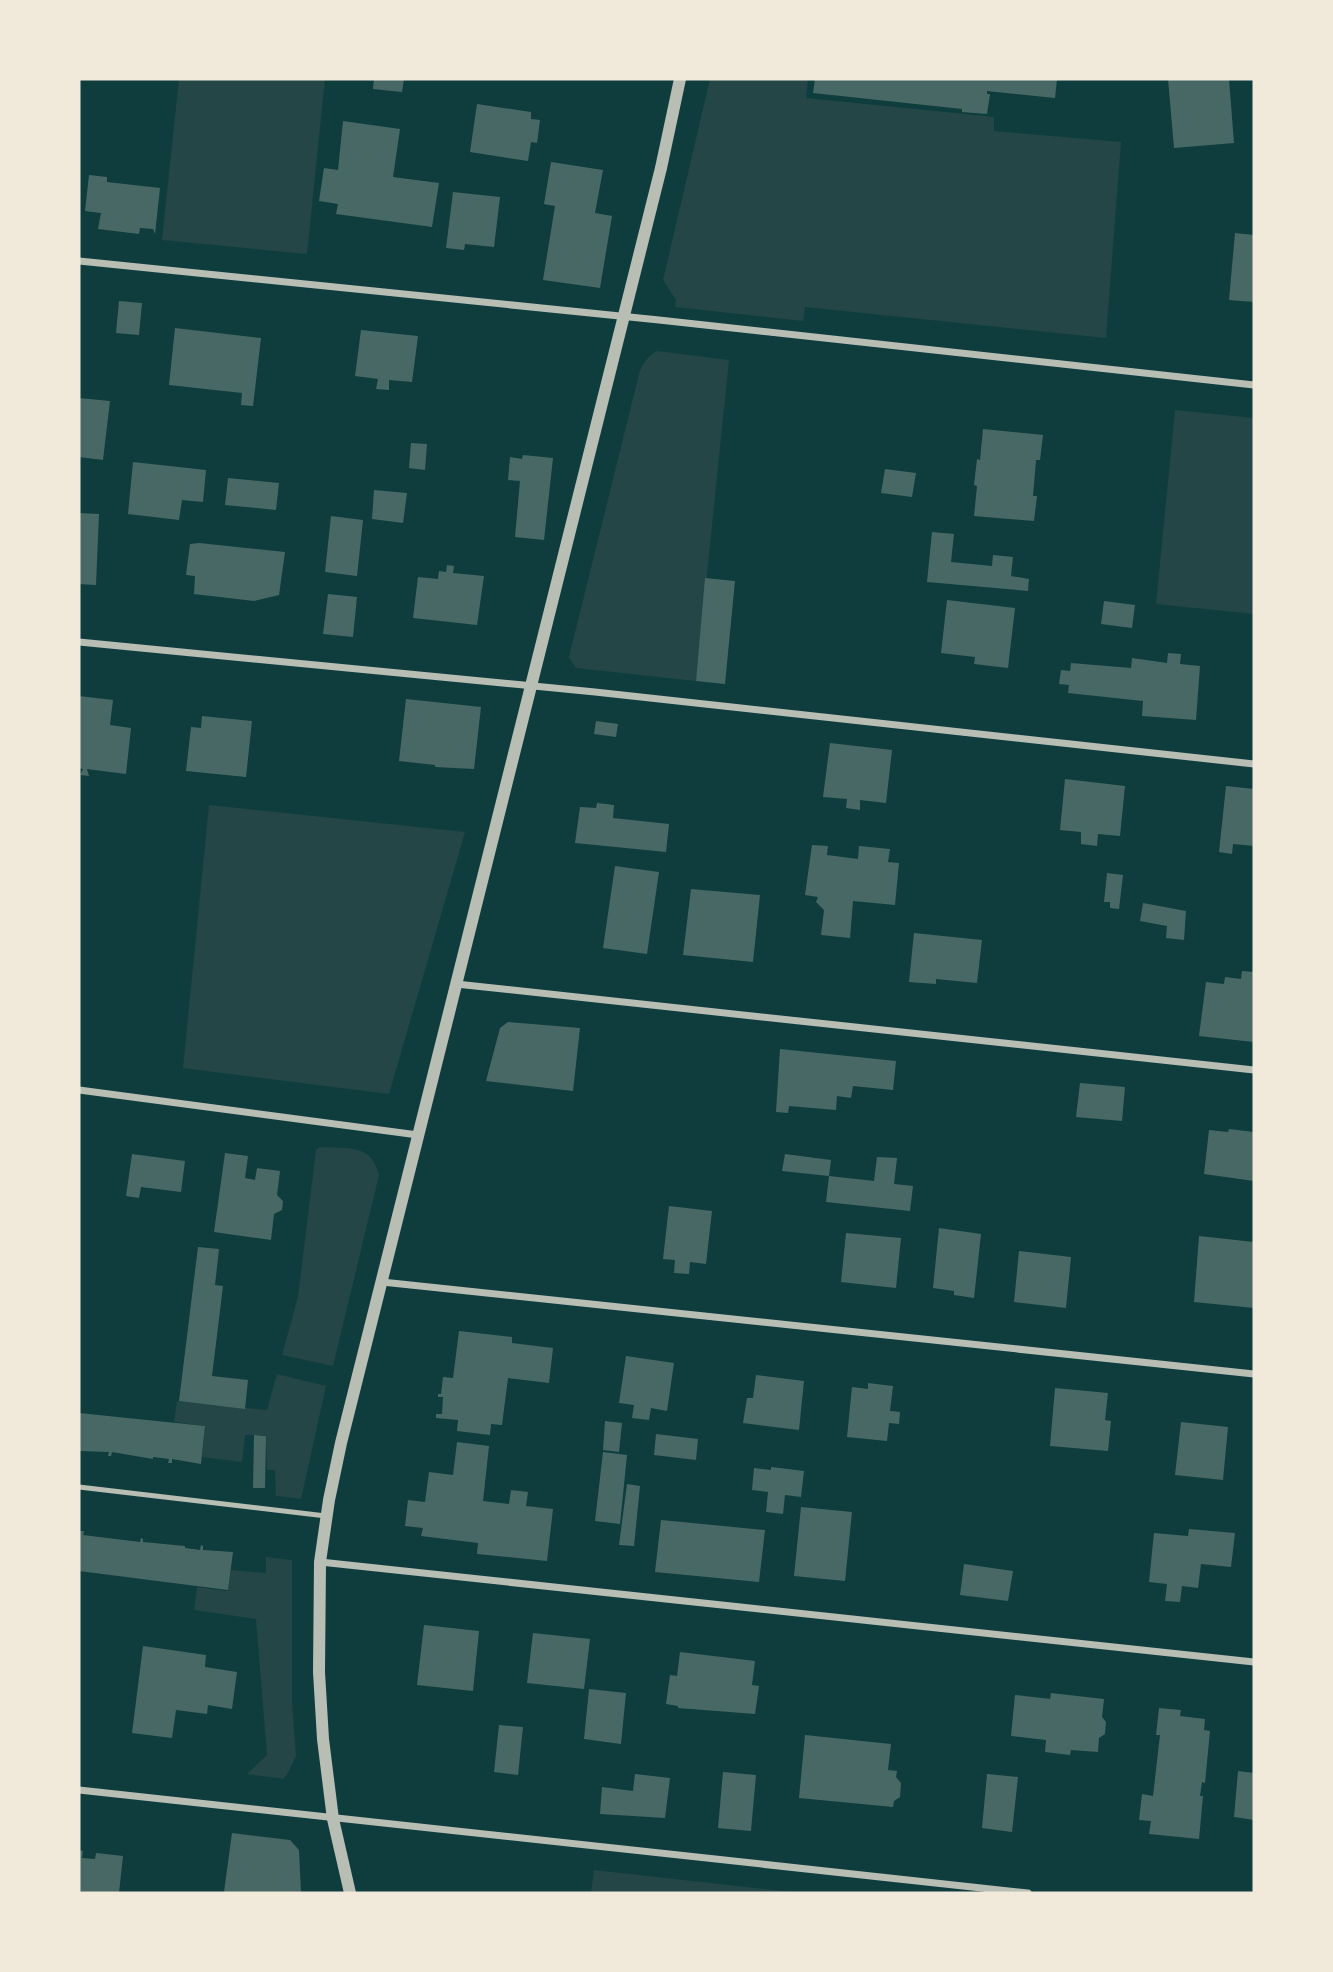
<svg xmlns="http://www.w3.org/2000/svg" width="1333" height="1972" viewBox="0 0 1333 1972" font-family="'Asap Condensed',sans-serif">
<style>
.green{fill:#244646}
.building{fill:#486865}
.lines{fill:none;stroke-linecap:round;stroke-linejoin:round}
.service{stroke:#b8beb3;stroke-width:5}
.minor{stroke:#b8beb3;stroke-width:7}
.tertiary{stroke:#b8beb3;stroke-width:12}
</style>
<rect width="100%" height="100%" fill="#0f3d3e"/>
<path class="green" d="M179,79H325L307,254L162,240Z
M710,79H808L806,98L994,117V131L1121,142L1106,338L805,307L803,321L675,307L676,300L663,280Z
M657,351L729,360L696,681L576,668L569,657L639,374C642,364 647,357 657,351Z
M1175,410L1254,418V614L1156,604Z
M209,805L465,832L389,1094L183,1068Z
M320,1147C346,1149 372,1143 379,1175L333,1366L282,1355L298,1297L316,1150Z
M277,1374L326,1386L301,1499L276,1496L275,1470H267L266,1435H245L242,1462L202,1457L205,1426L174,1422L177,1401L267,1410Z
M266,1557L292,1560V1703L296,1756L288,1773L283,1779L247,1774L267,1755L256,1619L194,1610L197,1587L228,1591L231,1570L266,1573Z
M594,1870L801,1893H591Z"/>
<path class="building" d="M374,79H404L402,92L373,89Z
M815,79H1057L1055,98L987,91V94H990L987,114L962,112V109L813,93Z
M1168,79H1229L1234,143L1174,148Z
M477,104L531,112V119L540,120L537,143L531,142L528,161L470,152Z
M343,121L400,129L393,177L439,183L432,227L336,214L338,204L319,201L324,168L338,170Z
M551,162L603,170L595,213L612,216L600,288L543,280L555,206L544,204Z
M89,175L107,177V182L160,188L155,234L153,229L140,228L139,234L98,229L101,213L85,211Z
M453,192L500,197L494,247L465,244L464,250L446,248Z
M1235,233L1254,235V302L1229,300Z
M119,301L142,303L139,335L116,333Z
M175,328L261,338L253,406L241,405L242,393L169,385Z
M361,330L418,336L412,382L389,380V390L376,389L378,379L355,376Z
M79,398L110,401L103,460L79,457Z
M983,429L1043,435L1040,460H1036L1033,496H1037L1034,521L974,516L977,486L974,485L977,459L980,460Z
M411,443L427,444L425,470L409,468Z
M523,455L553,458L544,540L515,537L520,481L508,480L510,457L522,459Z
M133,462L206,470L203,502L182,500L179,520L128,514Z
M885,469L916,473L912,497L881,493Z
M228,478L279,483L276,510L225,505Z
M374,490L407,493L403,523L372,519Z
M79,513L99,514L96,585L79,584Z
M331,516L363,520L357,576L325,572Z
M932,532L954,534L951,562L992,566L993,555L1013,557L1011,576L1029,579L1028,591L927,582Z
M199,543L285,552L279,595L254,601L194,594L195,576L186,575L190,544Z
M447,565L454,566L453,573L484,576L477,625L413,618L418,577L438,579L439,571L446,572Z
M705,578L735,581L725,684L696,681Z
M328,594L357,597L353,637L323,634Z
M947,600L1015,608L1008,668L974,664L975,657L941,653Z
M1104,601L1135,605L1132,628L1101,624Z
M1168,653L1181,654L1180,664L1200,666L1196,720L1142,716L1143,701L1068,693L1069,685L1059,684L1061,670L1070,671L1071,663L1131,668L1132,658L1167,663Z
M79,696L113,700L110,725L131,728L126,774L87,769L89,776L80,775L83,769L79,768Z
M406,699L481,707L474,769L435,767V765L399,761Z
M202,716L252,721L246,777L186,771L191,727L201,728Z
M596,721L618,724L616,737L594,734Z
M830,743L892,750L886,803L860,800V810L846,808L847,799L823,797Z
M1065,779L1125,786L1120,836L1098,834L1097,846L1081,844V832L1060,830Z
M1226,786L1254,789V846L1233,844L1232,854L1219,852Z
M597,803L614,805L613,818L669,824L666,852L575,843L580,807L596,808Z
M812,845L828,846L827,855L858,859L859,846L890,849L888,862L899,863L895,905L853,901L850,938L821,935L824,910L816,902L818,897L805,895Z
M615,866L659,872L647,954L603,948Z
M1107,873L1123,875L1119,909L1110,908V902H1104Z
M691,889L760,895L753,962L683,955Z
M1143,903L1186,911L1184,940L1166,938L1167,926L1140,921Z
M914,933L982,940L977,983L936,979V984L909,982Z
M1242,971L1254,972V1042L1199,1036L1206,982L1224,984L1225,977L1241,979Z
M508,1022L580,1028L573,1091L486,1081L500,1028Z
M780,1049L896,1061L893,1090L853,1086L851,1098L837,1096L836,1110L789,1106L788,1113L776,1112Z
M1080,1083L1125,1087L1122,1121L1076,1117Z
M1229,1129L1254,1132V1181L1204,1174L1209,1130L1228,1132Z
M225,1153L248,1156L245,1178L255,1180L257,1168L280,1171L277,1195L283,1201L282,1210L274,1214L271,1240L214,1232Z
M132,1154L185,1161L181,1192L141,1187L139,1198L126,1196Z
M785,1154L831,1160L829,1176L782,1171Z
M877,1157L897,1158L894,1184L913,1186L910,1211L826,1202L829,1176L874,1181Z
M669,1206L712,1211L706,1264L690,1262L689,1274L674,1273L675,1260L663,1259Z
M939,1228L981,1234L974,1298L954,1295V1291L933,1288Z
M846,1233L901,1238L896,1288L841,1282Z
M1199,1236L1254,1242V1308L1194,1302Z
M198,1247L219,1249L215,1285L223,1286L212,1376L248,1380L245,1409L179,1401Z
M1019,1251L1071,1257L1066,1308L1014,1302Z
M459,1331L512,1337V1343L553,1348L549,1383L508,1378L502,1425L491,1424L490,1435L457,1431L458,1420L436,1418V1414H442L443,1397H438V1394H441L443,1377L453,1378Z
M626,1356L674,1363L667,1411L651,1408L649,1420L632,1418L634,1405L619,1403Z
M756,1375L804,1381L799,1430L743,1423L747,1398H753Z
M868,1383L893,1386L890,1411L900,1412L899,1424L889,1423L887,1441L847,1437L852,1387L868,1389Z
M1055,1388L1108,1393L1105,1420L1111,1421L1108,1451L1050,1446Z
M79,1413L205,1426L201,1464L172,1459V1463H168L169,1459L153,1457V1459L112,1452L111,1456H108L109,1452L79,1451Z
M605,1421L622,1423L619,1452L603,1450Z
M1181,1422L1228,1427L1223,1480L1175,1475Z
M656,1434L698,1439L696,1460L654,1455Z
M254,1435L266,1436L265,1488H253Z
M457,1442L489,1446L483,1501L509,1504L511,1490L528,1492L526,1506L553,1509L547,1561L477,1554L478,1543L421,1536L423,1528L405,1526L408,1500L425,1502L429,1472L453,1475Z
M603,1452L627,1455L620,1524L595,1521Z
M771,1467L804,1471L801,1497L785,1495L783,1514L766,1512L768,1492L752,1490L754,1468L771,1470Z
M627,1484L640,1486L634,1546L619,1545Z
M801,1507L852,1512L845,1581L794,1576Z
M661,1520L765,1530L759,1582L655,1572Z
M1189,1529L1235,1533L1231,1567L1201,1564L1198,1588L1182,1586L1180,1602L1165,1601L1167,1584L1149,1582L1154,1533L1188,1536Z
M80,1531H84L83,1535L140,1542L141,1538L143,1539V1542L185,1546V1548L200,1550L201,1545L203,1546V1550L233,1552L228,1590L79,1571Z
M964,1564L1013,1571L1008,1601L960,1595Z
M424,1625L479,1631L473,1691L417,1685Z
M533,1633L590,1639L584,1689L527,1683Z
M143,1646L206,1655L205,1667L237,1672L232,1709L208,1705L207,1714L176,1710L172,1738L132,1733Z
M680,1652L755,1661L752,1685L759,1686L755,1714L678,1708V1706L666,1704L670,1675L677,1676Z
M589,1689L626,1693L621,1744L584,1739Z
M1051,1693L1104,1699L1102,1717L1106,1722L1105,1734L1099,1738L1098,1752L1071,1750L1070,1755L1045,1752L1046,1740L1011,1736L1015,1695L1050,1699Z
M1159,1708L1181,1710L1180,1716L1205,1719L1204,1730L1210,1731L1205,1783L1202,1782L1200,1796H1203L1199,1839L1149,1834L1151,1821L1139,1820L1142,1794L1153,1796L1160,1735H1156Z
M499,1725L523,1727L518,1775L494,1772Z
M805,1735L891,1744L888,1770L897,1771L896,1777L901,1783L900,1797L894,1801L893,1807L799,1798Z
M1238,1771L1254,1773V1820L1234,1817Z
M723,1772L756,1775L751,1831L718,1828Z
M635,1774L670,1778L665,1818L600,1814L602,1787L633,1791Z
M987,1774L1018,1777L1012,1832L982,1828Z
M232,1833L290,1840L299,1850L301,1893L224,1892Z
M79,1850L83,1851L82,1858L95,1859L96,1853L123,1856L119,1893H79Z"/>
<g class="lines">
<path class="service" d="M79,1487L326,1516"/>
<path class="minor" d="M79,261L659,320L1254,385
M79,642L595,692L1254,764
M456,984L1254,1070
M79,1090L418,1135
M382,1282L1254,1374
M320,1562L1254,1662
M79,1790L1028,1893"/>
<path class="tertiary" d="M350,1893L333,1819L323,1739L319,1672L320,1562L329,1500L341,1443L661,168L680,79"/>
</g>
<rect width="1333" height="1972" fill="none" stroke="#f1e9da" stroke-width="161"/>
</svg>
